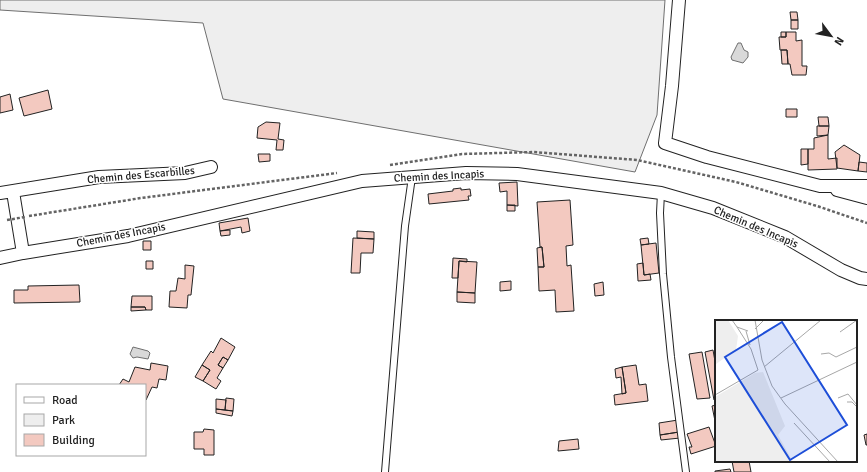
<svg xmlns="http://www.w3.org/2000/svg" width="867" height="472" viewBox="0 0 867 472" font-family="Signika,sans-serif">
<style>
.green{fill:#eee;stroke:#6f6f6f}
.water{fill:#d9d9d9;stroke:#6f6f6f}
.building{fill:#f3c9c0;stroke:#222}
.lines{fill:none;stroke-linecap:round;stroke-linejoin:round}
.lane-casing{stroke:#222;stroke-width:8}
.street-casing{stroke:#222;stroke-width:14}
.path{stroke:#646464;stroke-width:2.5;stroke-dasharray:3 2;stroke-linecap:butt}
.lane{stroke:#fff;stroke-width:6}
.street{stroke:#fff;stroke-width:12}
.path-bridge{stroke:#646464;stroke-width:2.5;stroke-dasharray:3 2;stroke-linecap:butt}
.labels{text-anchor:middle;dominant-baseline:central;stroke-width:3;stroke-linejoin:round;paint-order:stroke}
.street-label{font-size:11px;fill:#222;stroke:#fff}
.inset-road{fill:none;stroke:#a7a7a7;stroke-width:1}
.view{fill:#1d4ed8;fill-opacity:0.15;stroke:#1d4ed8;stroke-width:2}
.inset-edge{fill:none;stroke:#222;stroke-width:2}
</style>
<rect width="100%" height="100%" fill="#fff"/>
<path class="green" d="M0,0H665L657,115L635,172L223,99L203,23L0,10Z"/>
<path class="water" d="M738,43H741L744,50L748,52V57L743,63L732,60L731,57Z
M133,347L148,351L150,353L148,359L137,357L133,358L130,354Z"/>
<path class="building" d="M790,12H797L798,20H791Z
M791,20H798V29H791Z
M781,32H786V37H781Z
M786,32H796V41L802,40V66H807L806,75H792L790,64H788L787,50H780L779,37H786Z
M781,50H787L788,64H782Z
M48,90L52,109L24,116L19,98Z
M10,94L13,110L0,113V97Z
M786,109H797V117H786Z
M818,117H828L829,126H819Z
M266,122L280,123L278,139L284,140L283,150H276L277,140L257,138L258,127Z
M817,126H829L828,135L817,136Z
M828,135V159L837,158V169L808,170V149H814V138Z
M844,145L860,155L858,171L837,168L835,152Z
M801,149H808V164L801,165Z
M258,154H270V161L259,162Z
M859,162L867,163V172L858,171Z
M517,182L518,206L507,205V191L500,192L499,183Z
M461,188V190L470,189L471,196H468L469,200L429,204L428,194L453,191V189Z
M570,200L573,245L566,246L567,266L571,265L574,311L556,312L555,290L539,291L538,267H544L542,247H540L537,202Z
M507,205H515V211H507Z
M248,218L250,231L242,233L241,227L220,231L219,223Z
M230,230V235L221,236L220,231Z
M357,231L374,232V239L357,238Z
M353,238L374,239L373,253H361L360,273H351Z
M648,238L649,244L641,245L640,239Z
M143,241H151V250H143Z
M656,243L659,273L644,275L641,245Z
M542,247L544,267H538L537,248Z
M453,258L467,259V262L459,261L458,278H452Z
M146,261H153V269H146Z
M459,261L477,262L475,293L457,292Z
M643,263L644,275L650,274L651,280L638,281L637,264Z
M185,265L194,266L191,295H188L187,308L169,307L170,291H176L178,278L185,279Z
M511,281V290L500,291V282Z
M603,282L604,295L595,296L594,284Z
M79,285L80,302L14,303V290H28V286Z
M457,292L475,293V303L457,302Z
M132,296H152V310H146L145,307H131Z
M131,307H145L146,310L131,311Z
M221,338L235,347L228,360L223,357L218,365L223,368L217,378L221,381L216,389L203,381L210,370L202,365L211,351L213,353Z
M713,350L716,367V399L714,400L705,352Z
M702,352L710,398L697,399L689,354Z
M223,357L228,360L223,368L218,365Z
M151,363L168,366L166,380L159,379L157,388L152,387L146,400L145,385H119L123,379L129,382L135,367L150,370Z
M202,365L210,370L203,381L195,377Z
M636,365L639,385L646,384L648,401L615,405L614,395L626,393L622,367Z
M622,367L626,393L622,394L621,377L616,378L615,369Z
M226,398L234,399L233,411L225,410Z
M216,399L226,400L225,410L216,409Z
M716,405V426L712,406Z
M216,409L233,411L232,416L216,413Z
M678,420L679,432L660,435L659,423Z
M709,427L716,446L691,454L689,447H692L687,434Z
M204,429L214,430V455H204V449H194V432H203Z
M679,432L680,438L661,440L660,435Z
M867,434V445H866L864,435Z
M578,439L579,449L558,451L559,441Z
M732,461H749L751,472H734Z
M730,469L731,472H715V471Z"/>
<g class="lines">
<g class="lane-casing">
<path id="lane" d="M661,193L660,213L663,274L671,357L686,472
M385,472L405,226L412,177"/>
</g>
<g class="street-casing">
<path id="street" d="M679,0L672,86L665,143L707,157L820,186H867
M837,190L867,198
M13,192L23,253
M0,193L99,177L185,173L211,167
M0,258L23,253L128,236L362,181L466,173L517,174L661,193L713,208L785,237L841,270L860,278L867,279"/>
</g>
<path class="path" d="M390,165L462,154L534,152L637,160L736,182L817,206L867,223
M29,216L141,198L337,173"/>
<use href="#lane" class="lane"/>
<use href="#street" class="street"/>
<path class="path-bridge" d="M7,220L25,217"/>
</g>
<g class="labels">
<g class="street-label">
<text transform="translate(141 175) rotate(-5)">Chemin des Escarbilles</text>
<text transform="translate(439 176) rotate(-3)">Chemin des Incapis</text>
<text transform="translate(756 227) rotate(23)">Chemin des Incapis</text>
<text transform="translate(121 235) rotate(-11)">Chemin des Incapis</text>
</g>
</g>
<g transform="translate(715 320)">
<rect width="142" height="142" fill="#fff"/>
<path d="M0,0H13L23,16L21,30L1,44ZM48,52L70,106L63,115L78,142H0V77L40,53Z" fill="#eee"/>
<path class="inset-road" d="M17,0L22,7L33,11M40,0L47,40L57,66L70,84L123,142M40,9L49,0M31,11L35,25M125,12L142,0M106,34L114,33L121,37L142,27M49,47L106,0M0,75L43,50L36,29L22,7M66,78L142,42M123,78L133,74L142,85M132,82H137L142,87M79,103L115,142"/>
<path class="view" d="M67,2L132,105L75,140L10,37Z"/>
<rect width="142" height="142" class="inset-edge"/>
</g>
<rect x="16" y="384" width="130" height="72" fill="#ffffff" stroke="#a7a7a7"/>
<rect x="24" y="397" width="20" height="6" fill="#ffffff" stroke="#a7a7a7"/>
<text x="52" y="404" font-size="12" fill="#222222">Road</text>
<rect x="24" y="414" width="20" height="12" fill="#eeeeee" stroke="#a7a7a7"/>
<text x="52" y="424" font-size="12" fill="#222222">Park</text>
<rect x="24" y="434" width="20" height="12" fill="#f3c9c0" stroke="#a7a7a7"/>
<text x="52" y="444" font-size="12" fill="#222222">Building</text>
<g transform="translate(831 36) rotate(122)" stroke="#ffffff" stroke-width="3" paint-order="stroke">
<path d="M0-3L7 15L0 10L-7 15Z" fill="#222222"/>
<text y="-6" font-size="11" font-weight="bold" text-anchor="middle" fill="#222222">N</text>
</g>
</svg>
